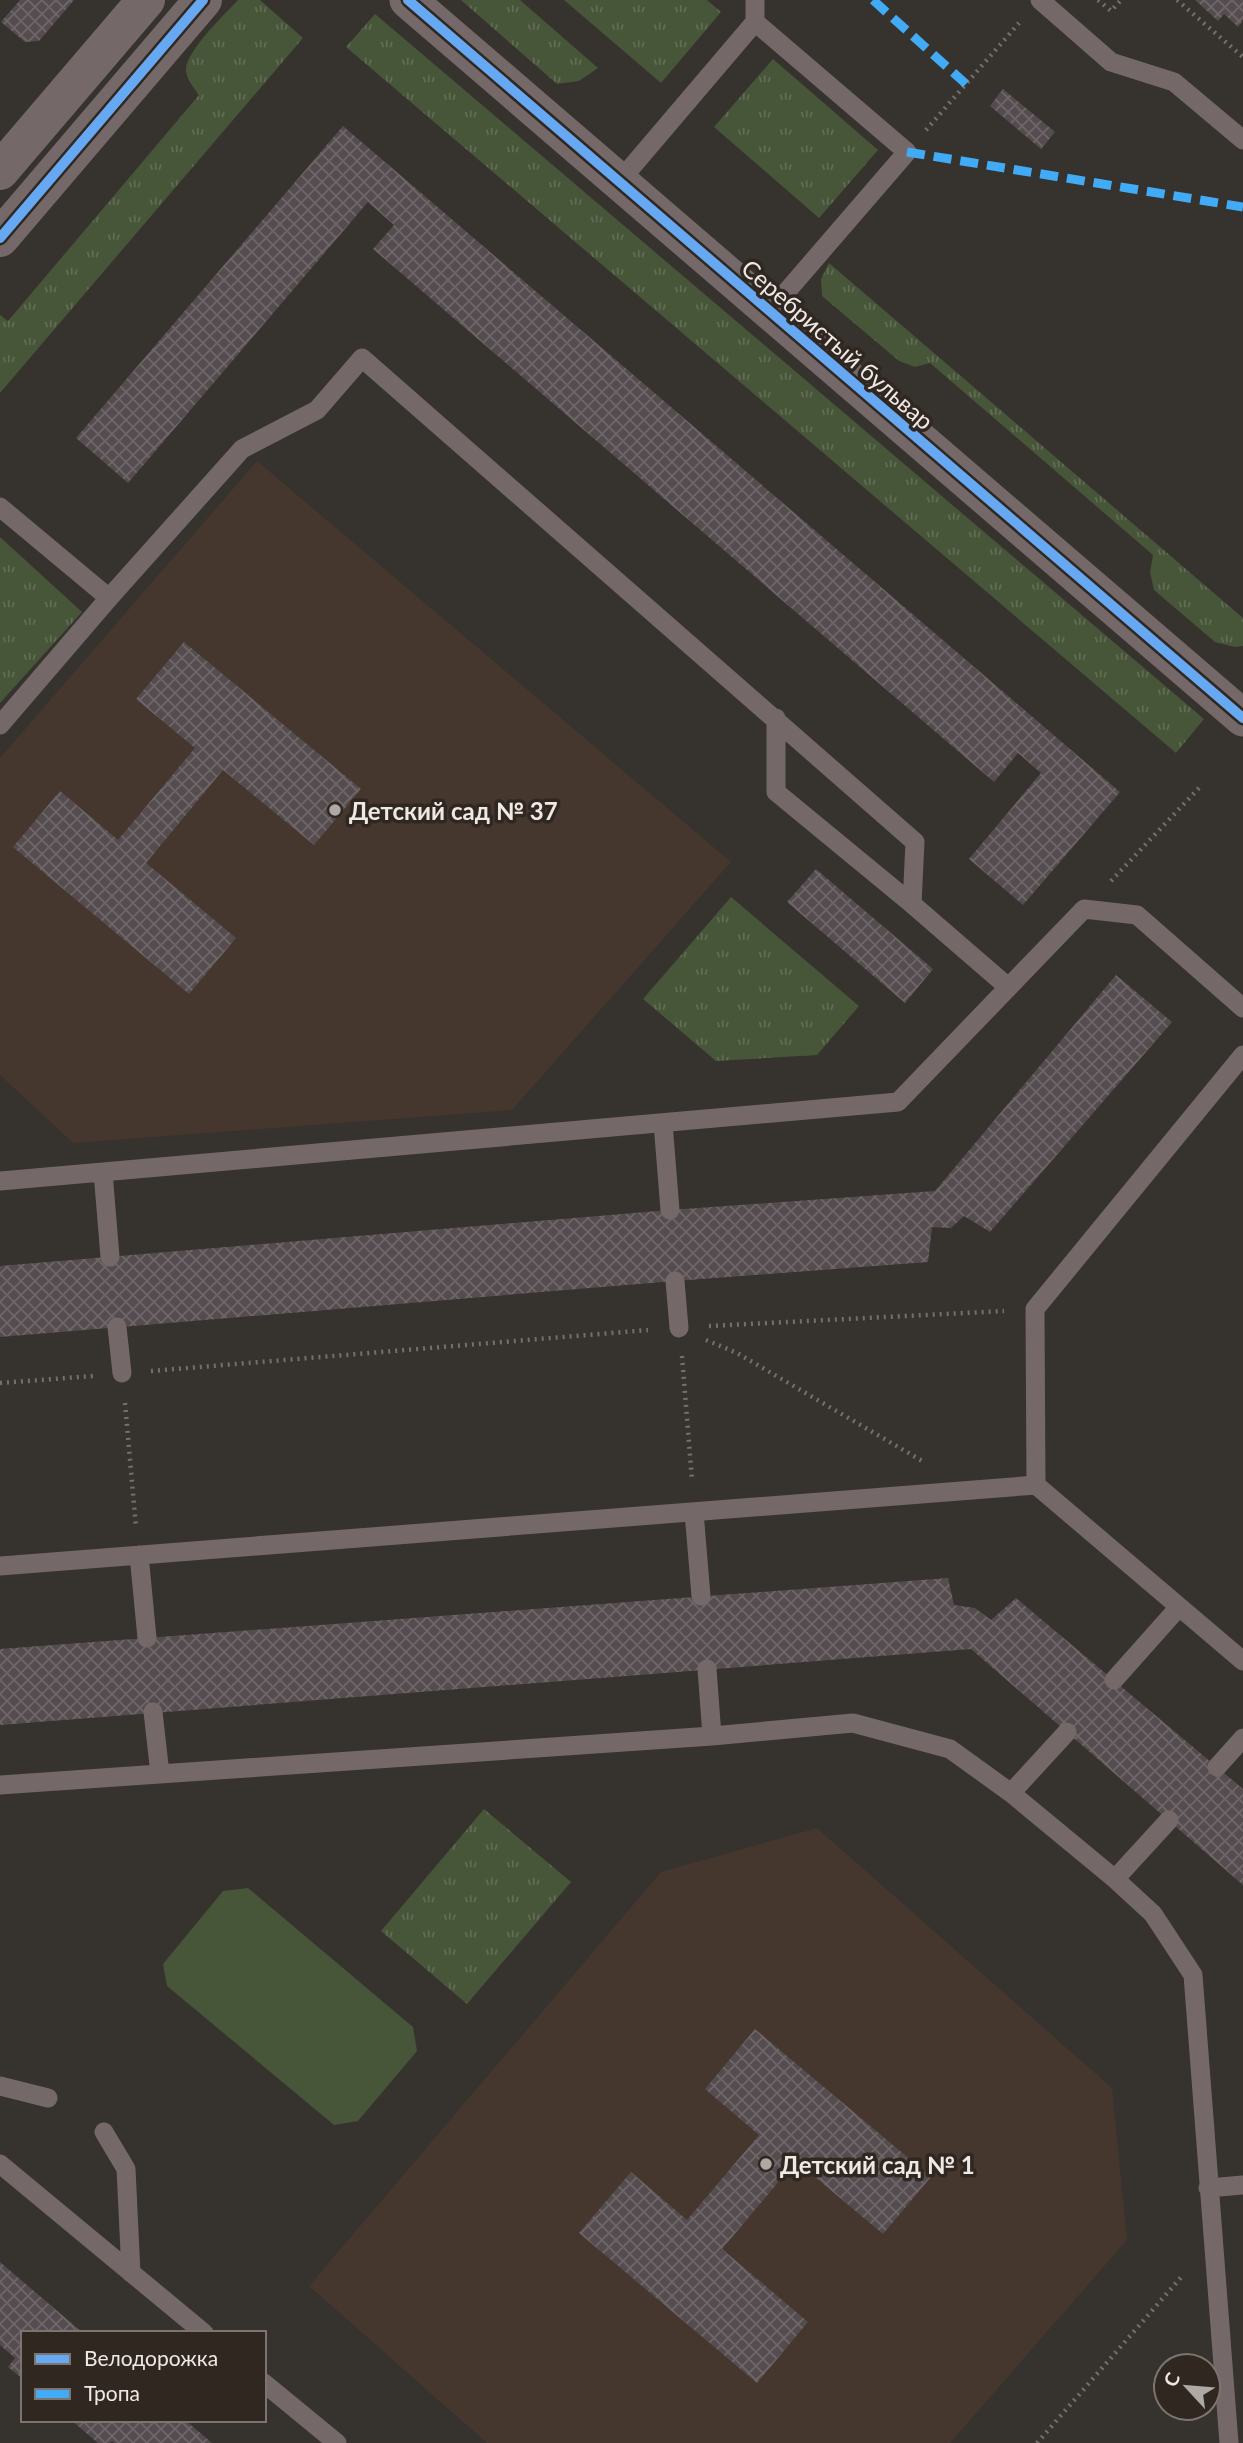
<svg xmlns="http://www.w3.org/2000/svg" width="1243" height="2443" viewBox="0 0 1243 2443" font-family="Lato,sans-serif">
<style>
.built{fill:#45372e}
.grass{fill:url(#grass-tufts)}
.pitch{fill:#475538}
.building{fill:url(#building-cross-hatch)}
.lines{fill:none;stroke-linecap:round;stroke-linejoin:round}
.path{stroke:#776e6e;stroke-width:4.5;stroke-dasharray:2 5;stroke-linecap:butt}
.service{stroke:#756869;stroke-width:19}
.minor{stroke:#756869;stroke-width:37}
.tertiary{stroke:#756869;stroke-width:38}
.quiet{stroke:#42abf6;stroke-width:9;stroke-dasharray:18 9;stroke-linecap:butt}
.cycleway-casing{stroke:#302721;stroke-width:15}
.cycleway{stroke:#66a8f1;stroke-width:10}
.poi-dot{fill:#aea9a5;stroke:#302721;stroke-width:2.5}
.labels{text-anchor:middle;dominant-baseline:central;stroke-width:7;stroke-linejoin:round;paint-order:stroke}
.street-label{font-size:24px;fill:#efe9e5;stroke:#302721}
.poi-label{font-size:24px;font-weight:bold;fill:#efe9e5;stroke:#302721;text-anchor:start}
</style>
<defs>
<pattern id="grass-tufts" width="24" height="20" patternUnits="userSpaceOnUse" patternTransform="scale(1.75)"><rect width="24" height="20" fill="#475538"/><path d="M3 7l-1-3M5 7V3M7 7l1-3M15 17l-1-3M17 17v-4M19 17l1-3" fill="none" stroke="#626d55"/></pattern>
<pattern id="building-cross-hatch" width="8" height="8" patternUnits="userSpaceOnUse" patternTransform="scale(1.75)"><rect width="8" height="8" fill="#554c50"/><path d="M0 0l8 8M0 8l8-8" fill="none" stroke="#6e6669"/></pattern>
</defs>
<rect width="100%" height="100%" fill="#36322e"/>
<path class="built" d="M257,461L731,862L512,1110L73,1143L0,1075V758Z
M817,1828L1112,2088L1127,2240L950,2443H487L309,2286L661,1872Z"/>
<path class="grass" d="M238,0H260L303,38L0,393V315L8,321L199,95C194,88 187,80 186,71C184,53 225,14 238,0Z
M461,0H520L598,68L579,81L557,84Z
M564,0H707L721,12L661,83Z
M375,14L1204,719L1176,753L346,47Z
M773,59L878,150L819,218L714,127Z
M829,263L1243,618V646L1235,647L1215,642L1154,590L1150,572L1153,555L930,363L915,367L899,361L822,296L821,279Z
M0,537L82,612L0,703Z
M731,897L859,1006L817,1055L716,1061L643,999Z
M484,1809L571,1882L467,2004L381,1931Z"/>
<path class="pitch" d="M248,1888L413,2027L417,2051L358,2121L334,2125L167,1986L163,1964L223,1891Z"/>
<path class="building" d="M20,0H74L39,41L25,42L1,22Z
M1195,0H1243V20L1238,27L1224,14L1218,21Z
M1003,89L1055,132L1041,149L990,106Z
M343,126L1120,792L1023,905L969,859L1041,773L1018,753L994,782L373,249L394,225L368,202L128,483L76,438Z
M184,642L361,789L314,845L223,770L146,863L236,938L189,994L13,847L60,791L118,840L195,748L136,699Z
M816,869L933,969L905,1003L787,902Z
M1116,975L1172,1022L990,1232L964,1216L951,1228L932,1227L928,1262L675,1281L0,1337V1266L670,1210L935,1191Z
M948,1578L954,1605L975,1608L991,1620L1016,1598L1243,1789V1885L971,1649L0,1725V1649Z
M755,2029L931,2177L883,2234L796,2161L722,2249L808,2322L757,2383L579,2233L631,2172L687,2220L759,2135L705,2089Z
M0,2262L83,2333H23V2379L8,2367L15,2358L0,2345Z
M71,2420H185L212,2443H114L112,2441L110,2443H98Z"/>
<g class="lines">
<path class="path" d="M1098,0L1111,11L1121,0
M1177,0L1243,57
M926,130L1019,23
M1111,881L1199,788
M709,1326L1004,1311
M706,1340L737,1353L924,1462
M682,1356L692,1480
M151,1371L648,1330
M0,1383L93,1376
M125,1403L136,1527
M1037,2443L1183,2275"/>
<path class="service" d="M1040,0L1111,62L1174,82L1243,140
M755,22L907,152L769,312
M618,183L755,22V0
M0,507L109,598
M776,718V792L912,904
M0,725L109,598L242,449L317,410L362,358L915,842L912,904L1008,987
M1243,1055L1035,1309L1036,1485L1243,1661
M663,1123L670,1210
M103,1172L110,1257
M0,1181L898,1102L1084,909L1137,915L1243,1008
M675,1281L679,1328
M117,1327L122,1373
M694,1512L701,1596
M139,1555L147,1638
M0,1566L1036,1485
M707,1669L712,1736
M1114,1680L1179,1607
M153,1712L160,1774
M1217,1767L1243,1738
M0,1785L712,1736L853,1723L950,1749L1011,1793L1115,1879L1153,1914L1193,1975L1229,2443
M1011,1793L1067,1732
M1115,1879L1169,1820
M0,2086L48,2098
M104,2132L126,2169L131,2273
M0,2164L204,2333
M1208,2188L1243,2185
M264,2383L337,2443"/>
<path class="minor" d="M408,0L1243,718"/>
<path class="tertiary" d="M0,171L146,0
M0,238L203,0"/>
<path class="quiet" d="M873,0L966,84
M907,152L1243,207"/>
<g class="cycleway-casing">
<path id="cycleway" d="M408,0L1243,718
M0,238L203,0"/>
</g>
<use href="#cycleway" class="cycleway"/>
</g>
<g class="poi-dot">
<circle cx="335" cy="810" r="7"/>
<circle cx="766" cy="2164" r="7"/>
</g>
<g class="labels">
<g class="street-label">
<text transform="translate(838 344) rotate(41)">Серебристый бульвар</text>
</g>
<g class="poi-label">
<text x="349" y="810">Детский сад № 37</text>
<text x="780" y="2164">Детский сад № 1</text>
</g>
</g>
<rect x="21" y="2331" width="245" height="91" fill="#302721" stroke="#7c756f" stroke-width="2"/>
<rect x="35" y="2354" width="35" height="10" fill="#66a8f1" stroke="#7c756f" stroke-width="2"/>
<text x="84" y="2366" font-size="21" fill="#efe9e5">Велодорожка</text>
<rect x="35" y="2389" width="35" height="10" fill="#42abf6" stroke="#7c756f" stroke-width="2"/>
<text x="84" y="2401" font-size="21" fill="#efe9e5">Тропа</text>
<g transform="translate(1187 2387) rotate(296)"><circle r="33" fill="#302721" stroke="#7c756f" stroke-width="2"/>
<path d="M0-5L12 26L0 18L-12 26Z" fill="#aea9a5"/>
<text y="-10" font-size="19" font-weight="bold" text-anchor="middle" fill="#efe9e5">С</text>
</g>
</svg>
